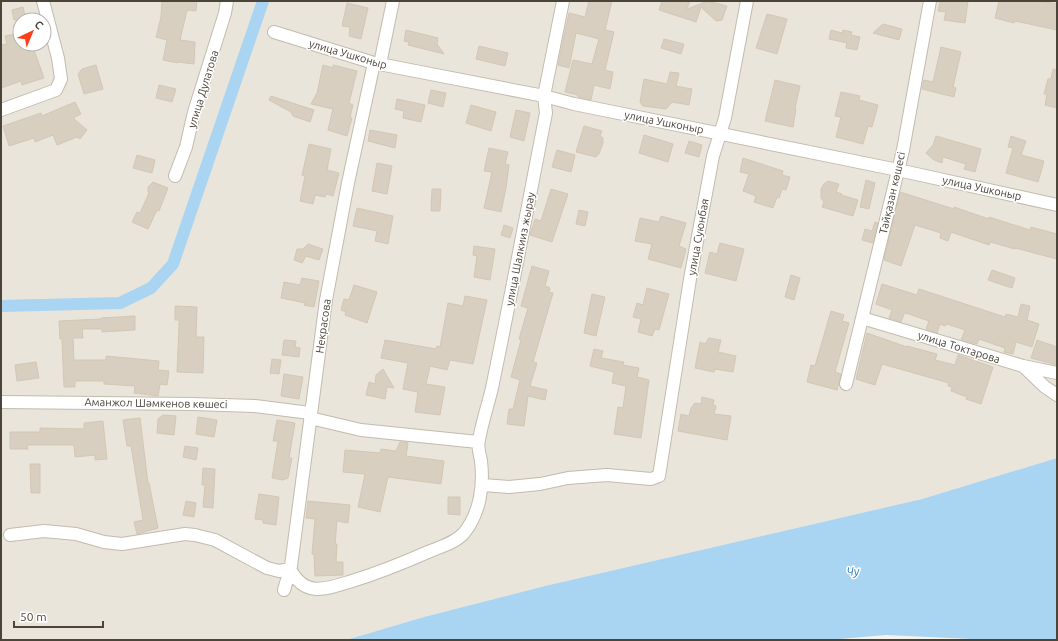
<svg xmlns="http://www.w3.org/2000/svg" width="1058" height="641" viewBox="0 0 1058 641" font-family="Ubuntu,sans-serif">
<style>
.residential{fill:#eae5da;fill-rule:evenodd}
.water{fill:#a9d4f2}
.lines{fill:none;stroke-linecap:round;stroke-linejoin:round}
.canal{stroke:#a9d4f2;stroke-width:12}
.building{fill:#d8cfc1;stroke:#d3c7b4}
.minor-casing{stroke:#c2bbae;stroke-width:14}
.minor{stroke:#fff;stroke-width:12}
.labels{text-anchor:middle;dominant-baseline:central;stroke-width:3;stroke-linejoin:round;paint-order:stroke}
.street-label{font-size:11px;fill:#4b4439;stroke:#fff}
.water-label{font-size:12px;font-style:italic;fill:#2e7ab2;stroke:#fff}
</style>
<rect width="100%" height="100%" fill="#f6f3ec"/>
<path class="residential" d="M1,1H1057V458L922,499L545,586L424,617L346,640H1ZM20,20H44V44H20Z"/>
<path class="water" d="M1057,458V640L972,639L886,635L828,640H346L424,617L545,586L922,499Z"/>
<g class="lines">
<path class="canal" d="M1,306L120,303L151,288L173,264L263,1"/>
</g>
<path class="building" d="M162,1H197L196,11L187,10L180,40L195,42L194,64L178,62V63L163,60L167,40L156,37L161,17Z
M589,1H612L605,30L614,32L605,70L613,72L610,89L594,85L591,100L578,97V95L565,92L573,60L592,64L599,39L576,33L569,68L558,65L569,13L585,17Z
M662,1H690L687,9L708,1L727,6L722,20L716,21L701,7L696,22L659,10Z
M940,1H968L965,23L944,20L946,12L938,11Z
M999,1H1041L1057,4V30L1015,21L1014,23L995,18Z
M347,3L368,8L361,39L349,36L350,27L342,26Z
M23,7L26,20H14L12,10Z
M767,14L787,19L777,54L756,48Z
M883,24L902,29L899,40L873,33Z
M406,30L438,38L437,44L444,54L408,45L409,42L404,41Z
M831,30L842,33L843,30L852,32L851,35L860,37L857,50L846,48L847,43L829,39Z
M20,33V44H32L44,78L22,85L21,81L1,88V45L7,44L5,36Z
M664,39L684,44L681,54L661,48Z
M479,46L508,53L505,66L476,59Z
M941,47L961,52L953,87L956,88L954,97L922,89L924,80L933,82Z
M96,65L103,89L84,94L78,74L82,69Z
M323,65L333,68V65L357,71L349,103L353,105L350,117L352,118L347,136L328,130L333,109L311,104L317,93Z
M1053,69L1057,70V108L1045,105L1047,94H1044L1048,79H1051Z
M670,72L679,73L676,86L692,89L689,105L672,102L666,109L643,106L640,102L644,79L667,84Z
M775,80L800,86L795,108L796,109L793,127L765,121Z
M159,85L176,89L172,102L156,98Z
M431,90L446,93L443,107L428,103Z
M841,92L860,96L859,100L878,105L872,127L868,126L863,144L836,137L841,117L835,116Z
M271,96L314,110L310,122L293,116L291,112L269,100Z
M397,99L425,105L421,122L403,118L404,111L395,109Z
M75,102L81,114L73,118L87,130L80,139L77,137L57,145L53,135L35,142L34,138L9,146L3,126L41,113L42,116Z
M471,105L496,112L491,131L466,123Z
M516,110L530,113L524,141L510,137Z
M584,126L602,131L600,136L603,138V143L599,154L596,157L576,152Z
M370,130L397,135L395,148L368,141Z
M644,135L673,144L668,162L639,153Z
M936,136L981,149L975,172L964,169L966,164L943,157L942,163L934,160L926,153L933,145Z
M1011,136L1026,141L1021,155L1044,161L1038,182L1006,173L1013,148L1008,147Z
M689,141L702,145L699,157L685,153Z
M309,144L331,149L327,170L339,173L333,196L326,194L325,197L315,195L313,204L300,201L305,176L302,175Z
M489,148L508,152L505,164L509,165L506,188L501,212L484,208L492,172L484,171Z
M557,150L575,155L571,172L552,167Z
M137,155L155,160L152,173L133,168Z
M743,158L783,171L782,175L790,177L786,190L782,189L779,198L777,197L773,208L754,202L756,196L743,191L749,174L740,172Z
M377,163L392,166L387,194L372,191Z
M866,180L875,183L869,209L860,207Z
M828,181L839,184L836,192L842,194L841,195L858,200L853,216L822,207L824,202L821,198V189L824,184Z
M153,182L168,188L159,211L157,210L148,229L132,222L137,212L140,213L149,193L148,191V187Z
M432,189H441L440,211H431Z
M551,189L568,194L552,242L530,235L535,219L541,221Z
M900,192L954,209V207L989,219V217L1030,230L1031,227L1057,234V259L1015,248V249L990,242L989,245L951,232L948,241L940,238L941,233L915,225L901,266L884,260Z
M357,208L393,216L388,244L375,241L377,231L353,226Z
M579,210L588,212L585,226L576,224Z
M661,216L686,223L679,246L686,249L681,268L648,259L652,244L635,241L640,218L659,222Z
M875,222L878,223L873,243L862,240L865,229L872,231Z
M504,225L513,228L510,238L501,235Z
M720,243L744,249L736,281L705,273L710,252L717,254Z
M308,244L323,249L319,260L306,256L302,263L294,260L297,249H303Z
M474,246L495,249L490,280L474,277L477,256L473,255Z
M532,266L549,271L545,286L550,288L549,292L553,293L533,362L537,363L530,386L547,390L545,400L528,396L524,426L507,424L509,409H513L520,380L511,377L521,340L519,339L528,308L521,306Z
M992,270L1015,278L1012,288L988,280Z
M791,275L800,278L794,300L785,297Z
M302,278L319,281L314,307L304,305L305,303L281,298L284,282L300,285Z
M882,284L917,295L919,289L1005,317L1006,314L1018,317L1021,304L1030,306L1027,320L1039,324L1032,347L1016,342L1013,354L1004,352L1005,348L979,339L977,344L961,340L965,330L947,324L945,326L940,324L937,333L926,329L929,321L906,313L904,314L901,322L889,318L892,310L876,304Z
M354,285L377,292L367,323L345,315L346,312L341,310L344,299L349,300Z
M647,288L669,294L659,330L655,329L652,336L638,332L641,319L633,317L637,303L643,305Z
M592,294L605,297L596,336L584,333Z
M465,296L487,300L473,364L450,360L447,370L430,366L426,384L445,387L440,415L415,412L418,392L403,389L408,363L381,358L385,340L436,349L437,346L440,347L448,303L463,306Z
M175,306L197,307L196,337H204L203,373L177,372L179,326V320H175Z
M831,311L844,315L842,321L849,323L835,372L841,374L837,390L807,382L811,365L815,366Z
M135,316V330L102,332V329H82L83,338H73L74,360H106V356L159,361L158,370L169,371L167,385L160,384L158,396L134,393L135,386L104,384V381H75V387H64L62,339H60L59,321L101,319V318Z
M867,333L907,347V346L937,354L935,360L955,365L958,355L993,367L981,404L966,399L967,397L951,391L952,387L948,386L949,383L882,364L875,385L856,379Z
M709,338L721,340L718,352L736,356L733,372L715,369L714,372L695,368L700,342L705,344Z
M284,340L296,341L295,347L300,348L299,357L282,355Z
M1037,340L1057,347V365L1031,358Z
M594,349L603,351L601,358L624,362L623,365L639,368L637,377L649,380L641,438L614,434L618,407L623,408L626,386L612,383L614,372L590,366Z
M272,359L281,360L279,374L270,373Z
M36,362L39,378L17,381L15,365Z
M383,369L394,388L387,387L385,399L366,395L369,382L375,384L376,375Z
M284,374L303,377L299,399L281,396Z
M702,397L714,400L713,405L716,406L714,414L731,416L727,440L678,431L681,414L689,416L691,408L695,403L701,404Z
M163,415L176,416L174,435L157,433L158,419Z
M198,417L217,420L214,437L196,434Z
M140,418L148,483H149L158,528L137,534L134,522L143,520L131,446H127L123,420Z
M277,420L295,423L289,458H292L288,478L283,480L272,478L278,441H273Z
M103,421L107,459L95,460V455L75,457L74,445H27L28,449H10V432H40V428L84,429V423Z
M400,442H407L408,444L406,456L444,461L441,484L388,477L380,512L358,507L365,474L343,472L345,450L380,453L381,449L396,451Z
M185,446L198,448L196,460L183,457Z
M30,464H40V493H31Z
M203,468L215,469L213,508L203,507L205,485H202Z
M259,494L279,497L276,525L263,523V520L255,519Z
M448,497H460V515L448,514Z
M186,501L196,503L194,517L183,515Z
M308,501L350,505L348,523L337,521L335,544H337L336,562H343V575L315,576L314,554H312L315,519L306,518Z"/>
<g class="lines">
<g class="minor-casing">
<path id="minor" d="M274,32L374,63L544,96L574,104L898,170L1057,205
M380,64L393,1
M1,110L56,90L61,79L58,58L43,1
M175,176L186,147L194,112L225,13L227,1
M862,318L1023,366L1057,373
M1023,366L1045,387L1057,395
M846,384L903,150L930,1
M1,402L192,404L255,406L310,413
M310,418L361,430L478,442
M483,485L509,487L540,484L568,478L607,475L651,479L659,476L690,279L713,156L725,118L747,1
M10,535L44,531L76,534L104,542L122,544L185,534L195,535L215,540L267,568L279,571L290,569C305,598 326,589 352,581C378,573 403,563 428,552C440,547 455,543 464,533C480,513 484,486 481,461C480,455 477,446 479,440C482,422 488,405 492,388C511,296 528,205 546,113L544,96L563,1
M284,590L291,566L326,300L348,183L374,63"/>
</g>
<use href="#minor" class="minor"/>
</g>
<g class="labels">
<g class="street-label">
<text transform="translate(348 54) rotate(16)">улица Ушконыр</text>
<text transform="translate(203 89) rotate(-73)">улица Дулатова</text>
<text transform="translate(664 122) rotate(11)">улица Ушконыр</text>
<text transform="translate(982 188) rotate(12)">улица Ушконыр</text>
<text transform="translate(892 193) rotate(-77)">Тайқазан көшесі</text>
<text transform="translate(698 237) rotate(-80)">улица Суюнбая</text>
<text transform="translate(520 249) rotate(-79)">улица Шалкииз жырау</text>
<text transform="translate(323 326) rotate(-82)">Некрасова</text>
<text transform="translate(959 347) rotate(17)">улица Токтарова</text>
<text transform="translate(156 403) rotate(1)">Аманжол Шәмкенов көшесі</text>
</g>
<g class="water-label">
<text transform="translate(853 571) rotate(-5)">Чу</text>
</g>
</g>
<rect width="1058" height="641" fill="none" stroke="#4b4439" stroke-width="4"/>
<g transform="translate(32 32) rotate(44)"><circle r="19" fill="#ffffff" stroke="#b7b4b0"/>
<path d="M0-3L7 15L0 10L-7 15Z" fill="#fc3f1d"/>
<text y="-6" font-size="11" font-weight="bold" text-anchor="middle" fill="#4b4439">С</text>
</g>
<path d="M14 621v6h89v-6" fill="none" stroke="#4b4439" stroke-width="2"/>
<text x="20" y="621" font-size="12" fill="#4b4439" stroke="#ffffff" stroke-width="3" paint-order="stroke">50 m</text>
</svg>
